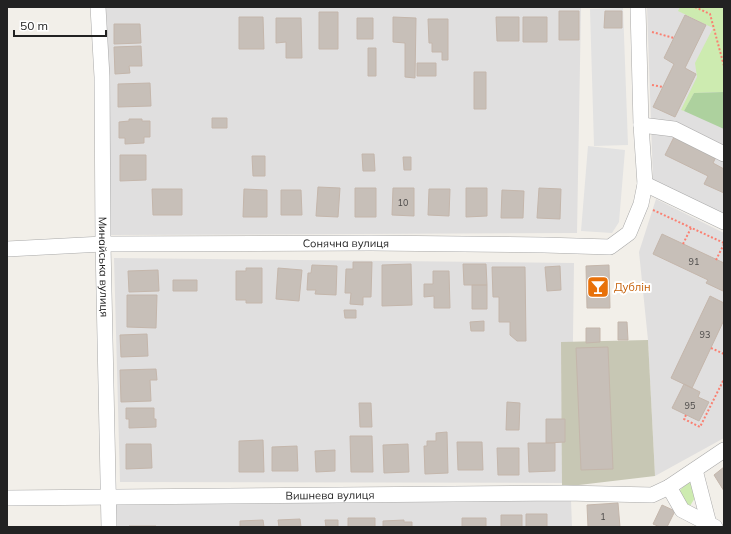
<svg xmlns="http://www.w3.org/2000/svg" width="731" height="534" viewBox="0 0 731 534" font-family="Mulish,sans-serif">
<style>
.residential{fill:#e0dfdf}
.construction{fill:#c7c7b4}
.grass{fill:#cdebb0}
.forest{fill:#add19e}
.parking{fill:#e2e2e2}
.building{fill:#c7bfb8;stroke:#c4b6ab}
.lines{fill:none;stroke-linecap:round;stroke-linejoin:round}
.minor-casing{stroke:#a9a9a9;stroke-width:16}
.path{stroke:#fa8072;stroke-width:2;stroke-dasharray:2 2;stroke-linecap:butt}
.minor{stroke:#fff;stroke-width:15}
.labels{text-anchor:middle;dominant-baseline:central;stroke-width:4;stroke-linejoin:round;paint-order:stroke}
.number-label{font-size:9px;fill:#4b4948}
.street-label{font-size:11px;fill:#222;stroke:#fff}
.food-label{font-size:11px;fill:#c56008;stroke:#fff;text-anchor:start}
</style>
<rect width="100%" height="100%" fill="#f2efe9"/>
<path class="residential" d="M106,7H581L577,233L111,235Z
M647,7H724V215L653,181Z
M656,199L724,233V438L655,476L648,340L639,252Z
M114,258L574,263L571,483L120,482Z
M571,500L572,527H117L116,505Z"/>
<path class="construction" d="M648,340L655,476L562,487L561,342Z"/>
<path class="grass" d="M680,7H724V92L694,93L684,111L681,110L697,77L695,63L713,28L678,11Z
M689,482L693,485L696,496L690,506L683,507L677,494L681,489Z"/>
<path class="forest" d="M724,92V129L684,111L694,93Z"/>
<path class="parking" d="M623,8L628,145L594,146L590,9Z
M588,146L625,150L619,222L612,233L581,231Z"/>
<path class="building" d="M559,11H579V40H559Z
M605,11H622V28H604Z
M319,12H338V49H319Z
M685,15L706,25L685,68L696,74L675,117L653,107L674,64L664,58Z
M239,17H263L264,49H239Z
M393,17L416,18L415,78L405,77V43L393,42Z
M496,17H519V41H497Z
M523,17H547V42H523Z
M276,18H301L302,58H286V42L276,43Z
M357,18H373V39H357Z
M428,19H448V60H442V52H432V43H429Z
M114,24H140L141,43L114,44Z
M141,46L142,66H129L130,73L115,74L114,47Z
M368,48H376V76H368Z
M417,63H436V76H417Z
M474,72H486V109H474Z
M150,83L151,106L118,107V84Z
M212,118H227V128H212Z
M129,119H142V121H150V137H144V143L125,144V138H119V122L129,121Z
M675,135L717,155L713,163L724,169V193L704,184L708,176L665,155Z
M362,154H374L375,171H363Z
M120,155H146V180L120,181Z
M252,156H265V176H253Z
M403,157H411V170H404Z
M318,187L340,188L338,217L316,216Z
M355,188H376V217H355Z
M393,188H414V216L392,215Z
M466,188H487V216L466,217Z
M539,188L561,189L560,219L537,218Z
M152,189H182V215H153Z
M244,189L267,190V217H243Z
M429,189H450L449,216L428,215Z
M281,190H301L302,215H281Z
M502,190L524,191L523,218H501Z
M662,234L724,263L723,291L706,283L708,280L653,254Z
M353,262H372L371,297H363V305L350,304L351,293H345L346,269H353Z
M411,264L412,305L382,306V265Z
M463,264H486L487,285H464Z
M312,265L337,266L336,295L315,294L316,290H307L308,273H311Z
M609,265L610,308H587L586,266Z
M560,266L561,290L547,291L545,267Z
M492,267H525L526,341H517L510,335V322H499V297H493Z
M246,268H262V303H246V300H236V271H246Z
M278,268L302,270L299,301L276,299Z
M158,270L159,291L129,292L128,271Z
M433,271H449L450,308H434V296L424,297V284H433Z
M173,280H197V291H173Z
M472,285H487V309H472Z
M127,295H157L156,328L127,327Z
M710,296L724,303V320L692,388L671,378Z
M344,310H356V318H345Z
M484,321V331H471L470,322Z
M618,322H627L628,340H618Z
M586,328H600V342L586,343Z
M147,334L148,356L121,357L120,335Z
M608,347L613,469L581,470L576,348Z
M156,369L157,380H150L151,401L121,402L120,370Z
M684,384L700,392L698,397L709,402L699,421L672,408Z
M507,402L520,403L519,430H506Z
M359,403H371L372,427H360Z
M126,408H154V419H156V427L129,428V419H126Z
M546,419H565V442L546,443Z
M447,432L448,473L425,474L424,446H427V441H436V433Z
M350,436H372L373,472H351Z
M263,440L264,472H239V441Z
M457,442H482L483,470H458Z
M528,443H555V471L529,472Z
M126,444H151L152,468L126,469Z
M408,444L409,472L384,473L383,445Z
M297,446L298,471H272V447Z
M497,448H519V475H498Z
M335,450V471L316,472L315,451Z
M724,467V491L714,475Z
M618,503L620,527H588L587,505Z
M662,505L675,511L667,527H660L653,524Z
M526,514H547V527H526Z
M501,515H522V527H501Z
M348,518H375V527H348Z
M462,518H486V527H462Z
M300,519L301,527H279L278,520Z
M263,520L264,527H240V521Z
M325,520H338V527H321H326Z
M404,520V522H412V527H383V521Z
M129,526H156V527H129Z"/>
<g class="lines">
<g class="minor-casing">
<g id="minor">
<path id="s1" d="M98,7L102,77L103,244L109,527"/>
<path d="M641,125L674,129L724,154"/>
<path d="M645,184L724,222"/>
<path id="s2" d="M7,249L103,244L371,243L544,245L610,247L629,233L641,204L645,184L641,125L638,7"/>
<path d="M695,470L709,524"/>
<path d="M669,487L682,510L715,527"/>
<path id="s3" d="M7,498L565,493L652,495L669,487L724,450"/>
</g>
</g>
<path class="path" d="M695,7L710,14L724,66
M652,32L674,38
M652,85L663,87
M653,210L724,243
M683,244L691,228
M716,260L724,244
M711,348L724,354
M686,415L684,419L700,427L724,379"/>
<use href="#minor" class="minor"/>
</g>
<defs>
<g id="bar-square" transform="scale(1.15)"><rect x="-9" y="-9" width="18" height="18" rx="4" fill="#e8710a" stroke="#fff"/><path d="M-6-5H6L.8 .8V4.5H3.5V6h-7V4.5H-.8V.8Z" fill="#fff"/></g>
</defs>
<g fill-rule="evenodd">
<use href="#bar-square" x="598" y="287"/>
</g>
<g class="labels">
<g class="number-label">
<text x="403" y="202">10</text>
<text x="694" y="261">91</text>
<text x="705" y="334">93</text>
<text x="690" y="405">95</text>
<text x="603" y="516">1</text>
</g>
<g class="street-label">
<text stroke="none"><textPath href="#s2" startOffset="339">Сонячна вулиця</textPath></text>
<text stroke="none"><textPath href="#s1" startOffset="260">Минайська вулиця</textPath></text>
<text stroke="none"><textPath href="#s3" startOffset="323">Вишнева вулиця</textPath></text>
</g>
<g class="food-label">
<text x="614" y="287">Дублін</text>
</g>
</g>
<rect width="731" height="534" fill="none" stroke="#222222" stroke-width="16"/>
<path d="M14 30v6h92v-6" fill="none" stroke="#222222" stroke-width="2"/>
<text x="20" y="30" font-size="12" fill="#222222" stroke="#ffffff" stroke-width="3" paint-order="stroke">50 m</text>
</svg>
